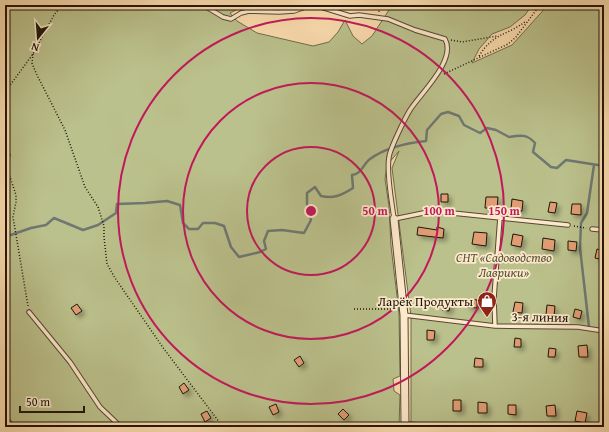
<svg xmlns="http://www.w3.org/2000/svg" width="609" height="432" viewBox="0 0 609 432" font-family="'Gentium Book Plus',serif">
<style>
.green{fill:#bbc18c;stroke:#6d6c4c}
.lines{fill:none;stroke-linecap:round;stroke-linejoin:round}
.stream{stroke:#6f7872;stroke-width:2.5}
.building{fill:#e09d73;stroke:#1f160b;filter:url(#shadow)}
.service-casing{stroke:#564834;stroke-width:5.5}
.minor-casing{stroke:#564834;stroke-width:9}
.path{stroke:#1f160b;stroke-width:1.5;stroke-dasharray:1 2;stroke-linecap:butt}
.service{stroke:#fce8ca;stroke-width:3.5}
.minor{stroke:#fce8ca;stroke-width:7}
.ring{fill:none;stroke:#c2185b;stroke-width:2}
.labels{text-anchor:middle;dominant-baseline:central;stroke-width:3.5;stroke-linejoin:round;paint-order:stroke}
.park-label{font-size:13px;font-style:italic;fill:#565238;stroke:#fce8ca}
.poi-label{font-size:13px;fill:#1f160b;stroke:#fce8ca;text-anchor:end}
.street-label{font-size:13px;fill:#1f160b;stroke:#fce8ca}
.centre{fill:#c2185b;stroke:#fce8ca;stroke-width:2}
.ring-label{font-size:12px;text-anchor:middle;font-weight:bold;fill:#c2185b;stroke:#fce8ca;stroke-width:3.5;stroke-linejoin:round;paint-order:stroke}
</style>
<defs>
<filter id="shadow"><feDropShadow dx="3.5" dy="3.5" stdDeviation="2" flood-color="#0004"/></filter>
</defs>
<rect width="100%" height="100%" fill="#fbdcae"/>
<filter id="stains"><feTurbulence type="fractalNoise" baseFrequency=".005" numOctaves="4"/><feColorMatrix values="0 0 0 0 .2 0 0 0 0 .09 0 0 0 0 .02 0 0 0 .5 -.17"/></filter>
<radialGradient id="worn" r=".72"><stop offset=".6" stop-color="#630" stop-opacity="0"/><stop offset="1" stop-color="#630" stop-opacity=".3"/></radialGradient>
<path class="green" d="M10,5H238L236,10L230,13L237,21L257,33L313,46L329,42L338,32L345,20L353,36L362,44L372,36L389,10L399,5H532L525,15L510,27L492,34L479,49L472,63L512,45L548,5H604V427H411V316L392,168L399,151L387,165L385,179L389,206L391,246L399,313L400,376L393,379L394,391L400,395L399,427H5V162L11,155L5,150V12Z"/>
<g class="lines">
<path class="stream" d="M5,237L31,228L46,225L54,218L83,230L98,225L116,213L117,204L145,203L167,201L180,205L183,223L189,229H198L203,223H215L224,226L231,247L239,257L260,252L266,249L264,241L268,231L282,230L304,233L311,220L307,204V193L315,187L321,196C334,199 342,195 353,188L352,175C362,174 363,164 370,159C385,148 407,143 426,141L427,130L441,114L448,112L459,116L464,125L480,133L487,128L496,130L509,137C521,135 527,134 535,143L533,152L551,167L557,168L566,160L604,166
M589,327L580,248L581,223L587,213L594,165"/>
</g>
<path class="building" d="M441,194H448V202H441Z
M486,197H498L497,208H485Z
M512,199L523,201L522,211L511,209Z
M550,202L557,203L555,213L548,212Z
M572,204H581V215L571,214Z
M418,227L437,230V227L444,229L443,238L417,235Z
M474,232L487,233L486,246L472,244Z
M513,234L523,236L521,247L511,245Z
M543,238L555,240L554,251L542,249Z
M568,241L577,242L576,251L568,250Z
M597,249L604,251V260L595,258Z
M441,299L451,300L449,311L442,310L443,306L440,305Z
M468,299L477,300V308L467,307Z
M515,302L523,303L522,313L513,312Z
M77,304L82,311L76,315L71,308Z
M547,305L555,306L554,316L546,315Z
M575,309L582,311L580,319L573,317Z
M427,330L435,331L434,340H427Z
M515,338L521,339V347H514Z
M587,345L588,357H579L578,346Z
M549,348L556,349L555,357H548Z
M300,356L304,363L299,367L294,360Z
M475,358L483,359V367H474Z
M184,383L189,390L183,394L179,387Z
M453,400H461V411H453Z
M478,402L487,403V413H478Z
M276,404L279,412L273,415L269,407Z
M508,405H516V415L508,414Z
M555,405L556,416H547L546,406Z
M343,409L349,415L344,420L338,414Z
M207,411L211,418L205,422L201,414Z
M577,411L587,413L585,423L575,421Z"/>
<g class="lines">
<g class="service-casing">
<path id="service" d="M203,5L223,17L231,19L241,13L249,11L279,12L294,11L308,6L321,7L350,16L359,15L388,19L415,30L445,39C457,60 420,94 410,110C405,118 390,149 389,157C386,173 392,202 394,219L433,211L568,225
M592,229L604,230
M29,312L70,362L100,407L121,427
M404,315L495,326L578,327L604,331
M495,326L494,298L500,217
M5,417L13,427
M405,424L456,427"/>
</g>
<g class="minor-casing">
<path id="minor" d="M394,219L404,315L405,427"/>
</g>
<path class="path" d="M378,5L379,7V13
M451,40L462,42L497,36
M33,54L32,63L36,73L65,130L85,187L98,207L104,226V237L107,264L115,278L164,349L223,427
M479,56C494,32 507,36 526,21
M444,74L508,44L516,37L540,5
M5,92L33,54L54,15L62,5
M5,168L9,174L16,195V202L13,217L28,306
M574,226L586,228
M354,309H395"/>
<use href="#service" class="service"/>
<use href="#minor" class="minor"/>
</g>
<g class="ring">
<circle cx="311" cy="211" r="64"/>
<circle cx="311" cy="211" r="128"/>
<circle cx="311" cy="211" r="193"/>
</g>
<defs>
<g id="shop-pin" transform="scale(1)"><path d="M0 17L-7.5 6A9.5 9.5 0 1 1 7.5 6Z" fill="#8f2418" stroke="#fce8ca"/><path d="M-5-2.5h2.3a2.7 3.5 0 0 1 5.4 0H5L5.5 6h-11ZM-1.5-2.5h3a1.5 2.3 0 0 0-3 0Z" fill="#fff"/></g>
</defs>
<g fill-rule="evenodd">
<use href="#shop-pin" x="487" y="301"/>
</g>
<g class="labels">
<g class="park-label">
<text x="504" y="257">СНТ «Садоводство<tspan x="504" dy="15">Лаврики»</tspan></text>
</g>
<g class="poi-label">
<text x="473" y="301">Ларёк Продукты</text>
</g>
<g class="street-label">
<text transform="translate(540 317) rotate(1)">3-я линия</text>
</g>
</g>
<circle cx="311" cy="211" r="6" class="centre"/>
<g class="ring-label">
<text x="375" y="215">50 m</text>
<text x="439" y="215">100 m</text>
<text x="504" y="215">150 m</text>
</g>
<rect width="609" height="432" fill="none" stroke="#fbdcae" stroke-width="20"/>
<rect x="6" y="6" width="597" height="420" fill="none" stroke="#1f160b" stroke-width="2"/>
<rect x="10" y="10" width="589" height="412" fill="none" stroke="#1f160b"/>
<g transform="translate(38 38) rotate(197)" stroke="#fce8ca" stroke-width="3" paint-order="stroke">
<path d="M0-3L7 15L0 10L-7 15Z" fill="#1f160b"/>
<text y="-6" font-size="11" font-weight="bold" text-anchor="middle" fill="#1f160b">N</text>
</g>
<path d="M20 406v6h64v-6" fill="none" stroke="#1f160b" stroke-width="2"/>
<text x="26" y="406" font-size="12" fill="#1f160b" stroke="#fce8ca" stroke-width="3" paint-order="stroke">50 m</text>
<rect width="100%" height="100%" filter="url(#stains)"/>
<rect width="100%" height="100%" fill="url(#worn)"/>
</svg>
